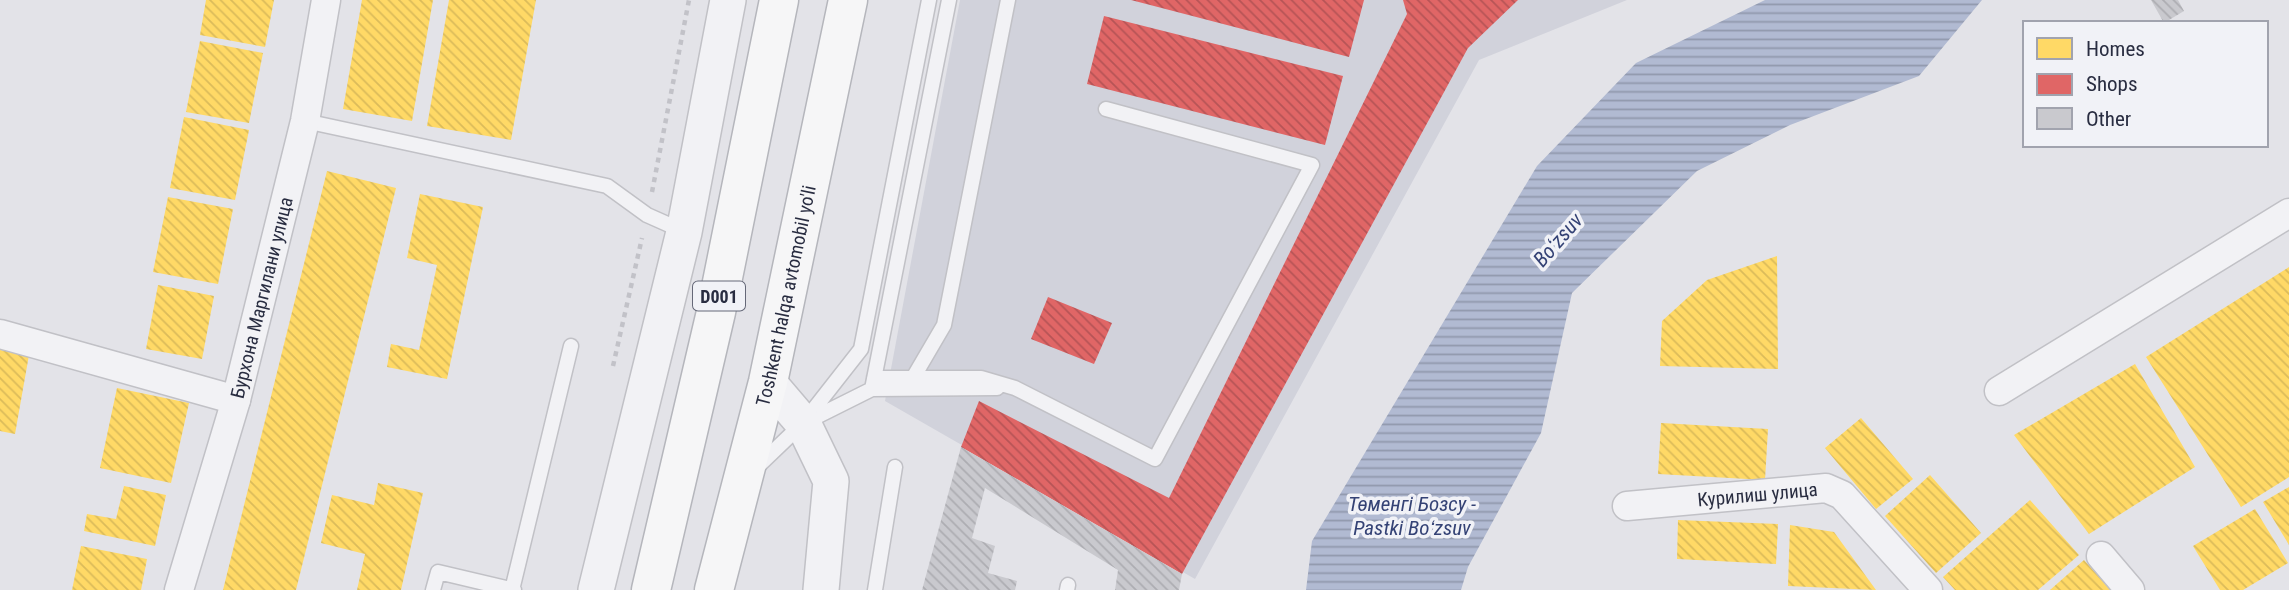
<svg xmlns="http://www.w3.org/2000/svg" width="2289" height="590" viewBox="0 0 2289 590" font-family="'Roboto Condensed',sans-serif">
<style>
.built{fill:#d1d2db}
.water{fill:url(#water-rules)}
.homes{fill:url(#homes-back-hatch)}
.shops{fill:url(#shops-back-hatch)}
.building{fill:url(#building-back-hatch)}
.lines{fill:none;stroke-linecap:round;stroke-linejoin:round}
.service-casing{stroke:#c1c1c6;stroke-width:17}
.minor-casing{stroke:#c1c1c6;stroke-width:31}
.tertiary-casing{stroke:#c1c1c6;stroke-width:38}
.trunk-casing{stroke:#b5b6bc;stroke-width:41}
.path{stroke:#c2c2c8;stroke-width:4.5;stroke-dasharray:5 5;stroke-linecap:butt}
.service{stroke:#f2f2f5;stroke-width:14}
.minor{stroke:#f2f2f5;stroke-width:28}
.tertiary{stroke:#f2f2f5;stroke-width:35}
.trunk{stroke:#f6f6f7;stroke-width:38}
.labels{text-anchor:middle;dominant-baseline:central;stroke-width:7;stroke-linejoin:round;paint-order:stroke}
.shield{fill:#f1f2f7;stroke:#656878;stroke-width:2}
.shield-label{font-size:18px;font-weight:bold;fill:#292d41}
.street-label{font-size:19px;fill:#292d41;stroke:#f1f2f7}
.water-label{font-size:21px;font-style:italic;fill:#344275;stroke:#f1f2f7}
</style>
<defs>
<pattern id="water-rules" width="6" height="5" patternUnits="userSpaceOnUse" patternTransform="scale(1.75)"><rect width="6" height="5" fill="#b1bad2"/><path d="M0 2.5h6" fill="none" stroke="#9098ac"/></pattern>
<pattern id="homes-back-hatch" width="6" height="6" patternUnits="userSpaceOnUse" patternTransform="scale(1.75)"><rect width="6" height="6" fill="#ffd966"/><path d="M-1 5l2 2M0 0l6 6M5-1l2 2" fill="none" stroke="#dbbb5a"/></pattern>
<pattern id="shops-back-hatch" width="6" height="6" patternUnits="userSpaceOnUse" patternTransform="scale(1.75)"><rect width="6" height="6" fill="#e06666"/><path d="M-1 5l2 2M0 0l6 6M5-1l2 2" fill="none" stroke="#b65456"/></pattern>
<pattern id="building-back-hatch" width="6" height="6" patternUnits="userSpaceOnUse" patternTransform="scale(1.75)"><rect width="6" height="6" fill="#c9c9ce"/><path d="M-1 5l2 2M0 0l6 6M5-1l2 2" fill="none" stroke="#adadb2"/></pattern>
</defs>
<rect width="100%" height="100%" fill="#e3e3e8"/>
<path class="built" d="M960,0H1627L1479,60L1195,579L885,401Z"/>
<path class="water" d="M1765,0H1982L1919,76L1790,125L1697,171L1572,293L1541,433L1468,567L1461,590H1306L1312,541L1537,166L1636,63Z"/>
<path class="homes" d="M206,0H274L265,47L200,35Z
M362,0H433L412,121L343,109Z
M449,0H536L511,140L427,126Z
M200,41L263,53L249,123L186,112Z
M184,117L249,130L235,200L170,188Z
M327,171L396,188L296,590H223Z
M420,194L483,207L447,379L387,367L391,344L419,350L437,265L407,258Z
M168,197L233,209L218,284L153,272Z
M1777,256L1778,369L1660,366L1662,321L1707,280Z
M2289,267V477L2241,507L2146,357Z
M158,285L214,296L202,359L146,349Z
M0,350L29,355L15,434L0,431Z
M2135,364L2195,467L2089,534L2014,435Z
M117,388L189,403L171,483L100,468Z
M1861,418L1913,479L1876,509L1825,448Z
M1661,423L1768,429L1765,480L1658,474Z
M1930,475L1981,533L1936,573L1885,516Z
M378,483L423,493L401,590H357L365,554L321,543L332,495L374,505Z
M124,486L166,495L155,546L84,531L87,514L116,519Z
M2289,487V545L2263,502Z
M2030,500L2079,555L2038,590H1955L1943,577Z
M2255,509L2288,563L2243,590H2220L2193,546Z
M1678,520L1778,524L1776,564L1677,559Z
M1790,525L1834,532L1876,590L1788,586Z
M81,546L147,559L141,590H72Z
M2084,560L2111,590H2050Z"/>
<path class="shops" d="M1131,0H1364L1349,57Z
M1403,0H1518L1468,48L1182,574L961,447L979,401L1169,498L1407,14Z
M1104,16L1343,76L1325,145L1087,84Z
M1048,297L1112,323L1094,364L1031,339Z"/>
<path class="building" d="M2151,0H2178L2184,11L2164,23Z
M961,447L1182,574L1179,590H1115L1118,570L985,488L972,538L995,546L988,573L1017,581L1015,590H922Z"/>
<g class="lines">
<g class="service-casing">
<path id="service" d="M305,121L607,186L647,215L683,231
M874,378H981L1015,388L1155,459L1312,165L1106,109
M913,378L944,325L1008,0
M872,389L949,0
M808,421L872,389L997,388
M756,468L803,423L861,349L929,0
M433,590L438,572L514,590
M512,590L571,346
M875,590L895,467
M1067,590L1068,585"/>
</g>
<g class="minor-casing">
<g id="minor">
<path d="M0,334L236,400"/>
<path d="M1999,391L2289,213"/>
<path id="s1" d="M1627,506L1826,488L1842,495L1928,590"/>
<path d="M2101,556L2130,590"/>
<path id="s2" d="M179,590L236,400L305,121L326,0"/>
</g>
</g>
<g class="tertiary-casing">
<path id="tertiary" d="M768,382L803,423L831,481L821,590
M596,590L684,232L728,0"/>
</g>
<g class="trunk-casing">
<g id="trunk">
<path d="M651,590L716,312L779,0"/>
<path id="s3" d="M714,590L768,382L848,0"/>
</g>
</g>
<path class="path" d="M652,192L689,0
M613,366L642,238"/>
<use href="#service" class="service"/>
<use href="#minor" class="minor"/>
<use href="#tertiary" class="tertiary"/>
<use href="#trunk" class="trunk"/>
</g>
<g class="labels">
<rect class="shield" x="693" y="281.5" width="52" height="29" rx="5"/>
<g class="shield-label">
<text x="719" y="296">D001</text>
</g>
<g class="street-label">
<text stroke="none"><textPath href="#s3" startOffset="303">Toshkent halqa avtomobil yo'li</textPath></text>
<text stroke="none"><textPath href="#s2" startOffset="304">Бурхона Маргилани улица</textPath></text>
<text stroke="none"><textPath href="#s1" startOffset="131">Курилиш улица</textPath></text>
</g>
<g class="water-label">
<text transform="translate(1558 240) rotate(-49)">Boʻzsuv</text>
<text x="1412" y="504">Төменгі Бозсу -<tspan x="1412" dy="24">Pastki Boʻzsuv</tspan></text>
</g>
</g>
<rect x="2023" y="21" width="245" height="126" fill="#f1f2f7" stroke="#a1a3ae" stroke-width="2"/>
<rect x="2037" y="38" width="35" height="21" fill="#ffd966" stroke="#a1a3ae" stroke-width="2"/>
<text x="2086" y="56" font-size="21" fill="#292d41">Homes</text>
<rect x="2037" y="74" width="35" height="21" fill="#e06666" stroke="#a1a3ae" stroke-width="2"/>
<text x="2086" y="91" font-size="21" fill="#292d41">Shops</text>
<rect x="2037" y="108" width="35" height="21" fill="#c9c9ce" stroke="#a1a3ae" stroke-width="2"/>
<text x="2086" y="126" font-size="21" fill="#292d41">Other</text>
</svg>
